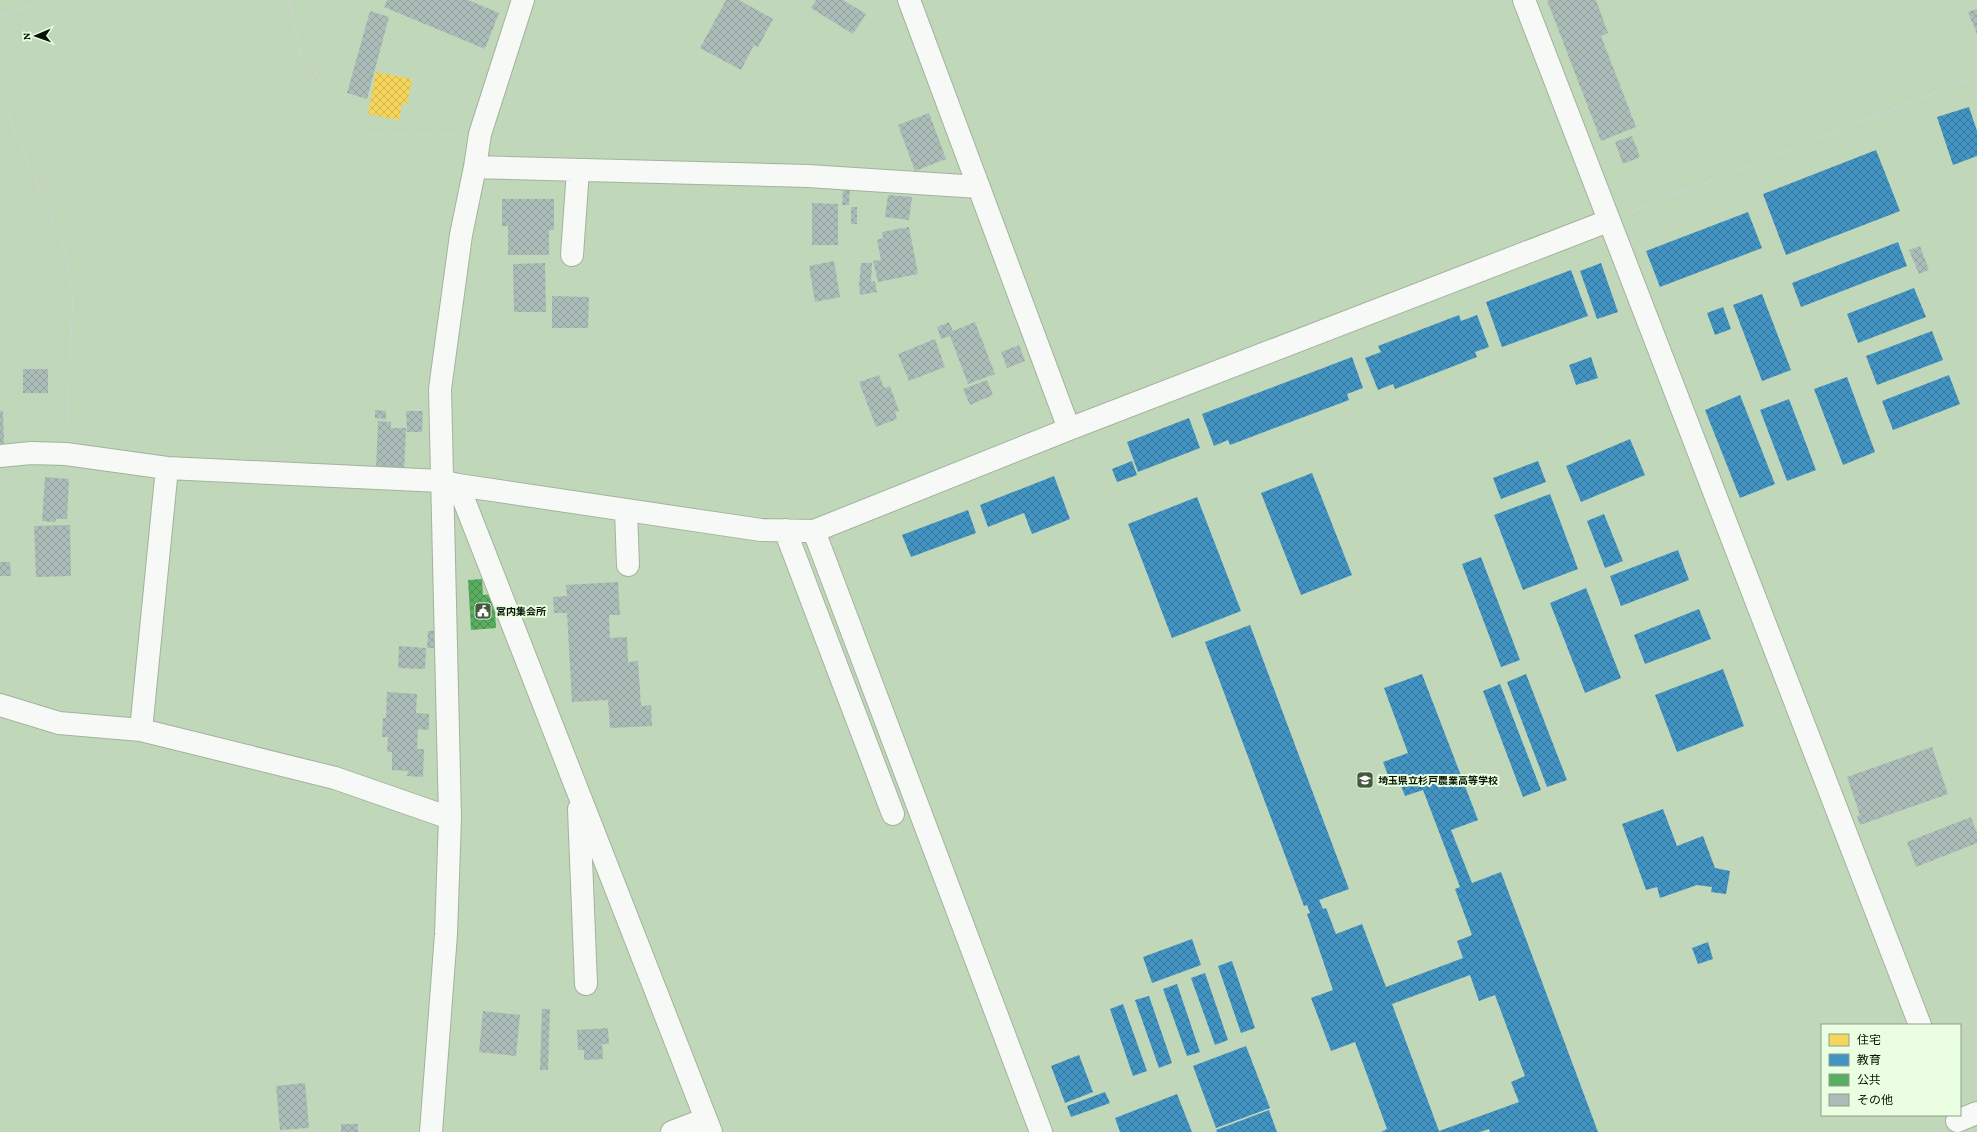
<svg xmlns="http://www.w3.org/2000/svg" width="1977" height="1132" viewBox="0 0 1977 1132" font-family="'Crimson Pro','Noto Sans JP',serif">
<style>
.homes{fill:url(#homes-cross-hatch)}
.schools{fill:url(#schools-cross-hatch);fill-rule:evenodd}
.public{fill:url(#public-cross-hatch)}
.building{fill:url(#building-cross-hatch)}
.lines{fill:none;stroke-linecap:round;stroke-linejoin:round}
.minor-casing{stroke:#a2b39c;stroke-width:24}
.path{stroke:#ccd3ca;stroke-width:2.5;stroke-dasharray:4 2;stroke-linecap:butt}
.minor{stroke:#f6f9f5;stroke-width:22}
.labels{text-anchor:middle;dominant-baseline:central;stroke-width:4;stroke-linejoin:round;paint-order:stroke}
.poi-label{font-size:10px;font-weight:bold;fill:#061302;stroke:#eafee2;text-anchor:start}
</style>
<defs>
<pattern id="homes-cross-hatch" width="8" height="8" patternUnits="userSpaceOnUse"><rect width="8" height="8" fill="#f6d55c"/><path d="M0 0l8 8M0 8l8-8" fill="none" stroke="#d1b64e"/></pattern>
<pattern id="schools-cross-hatch" width="8" height="8" patternUnits="userSpaceOnUse"><rect width="8" height="8" fill="#4393c3"/><path d="M0 0l8 8M0 8l8-8" fill="none" stroke="#36779c"/></pattern>
<pattern id="public-cross-hatch" width="8" height="8" patternUnits="userSpaceOnUse"><rect width="8" height="8" fill="#5aae61"/><path d="M0 0l8 8M0 8l8-8" fill="none" stroke="#488c4e"/></pattern>
<pattern id="building-cross-hatch" width="8" height="8" patternUnits="userSpaceOnUse"><rect width="8" height="8" fill="#acbdb9"/><path d="M0 0l8 8M0 8l8-8" fill="none" stroke="#92a29d"/></pattern>
</defs>
<rect width="100%" height="100%" fill="#c1d7ba"/>
<path class="homes" d="M376,72L412,79L407,104H402L399,120L368,114Z"/>
<path class="schools" d="M1969,107L1977,131V156L1953,165L1937,117Z
M1876,150L1900,211L1786,255L1763,194Z
M1748,212L1762,248L1660,287L1646,251Z
M1898,242L1907,266L1801,307L1792,283Z
M1601,263L1618,312L1597,319L1580,271Z
M1571,270L1588,316L1502,347L1486,302Z
M1914,288L1926,317L1858,343L1847,314Z
M1762,294L1791,370L1762,381L1733,305Z
M1723,307L1731,329L1715,335L1707,313Z
M1459,315L1461,321L1477,315L1489,347L1475,352L1477,357L1395,389L1393,384L1378,390L1365,358L1381,352L1378,346Z
M1932,331L1943,360L1877,385L1866,356Z
M1352,357L1363,388L1347,394L1349,400L1230,445L1228,440L1214,446L1202,414Z
M1591,357L1598,378L1576,385L1569,365Z
M1949,375L1960,404L1893,430L1882,401Z
M1847,377L1875,452L1843,465L1814,389Z
M1740,395L1775,484L1740,498L1705,410Z
M1789,399L1816,470L1787,481L1760,410Z
M1189,418L1200,448L1138,472L1127,442Z
M1630,439L1645,475L1581,502L1566,466Z
M1132,461L1137,475L1117,482L1112,469Z
M1538,461L1546,482L1501,499L1493,478Z
M1312,473L1352,575L1301,595L1261,493Z
M1054,476L1070,519L1032,534L1024,513L988,527L980,505Z
M1550,494L1578,569L1523,590L1494,515Z
M1197,497L1241,611L1172,638L1128,524Z
M968,510L976,533L911,557L902,535Z
M1604,514L1623,561L1605,568L1587,521Z
M1678,550L1689,580L1621,606L1610,576Z
M1481,557L1520,660L1501,667L1462,564Z
M1586,588L1621,678L1585,693L1550,603Z
M1699,609L1711,639L1645,664L1634,635Z
M1250,625L1349,889L1319,900L1323,909L1326,908L1336,934L1362,924L1386,987L1463,958L1457,941L1472,935L1455,889L1460,887L1423,790L1405,796L1399,781L1391,783L1383,762L1408,753L1384,688L1422,674L1478,820L1451,830L1472,883L1501,872L1598,1132H1490L1489,1129L1480,1132H1381L1387,1129L1355,1042L1331,1051L1311,998L1333,990L1307,914L1310,913L1307,905L1304,906L1205,642ZM1470,975L1479,1001L1495,995L1525,1076L1511,1082L1519,1102L1439,1131L1392,1004Z
M1723,669L1744,726L1677,752L1655,695Z
M1526,674L1567,780L1547,787L1507,682Z
M1500,684L1541,790L1523,797L1483,691Z
M1663,809L1677,846L1703,836L1715,868L1730,871L1726,894L1711,892L1712,887L1697,885L1660,898L1657,887L1646,890L1622,824Z
M1192,939L1201,965L1152,983L1143,957Z
M1708,942L1713,959L1698,964L1692,948Z
M1232,961L1255,1028L1241,1033L1218,966Z
M1205,973L1228,1040L1215,1045L1191,978Z
M1177,984L1200,1052L1187,1056L1163,989Z
M1149,996L1172,1063L1159,1068L1135,1000Z
M1123,1004L1147,1071L1133,1076L1110,1009Z
M1246,1046L1270,1108L1216,1128L1193,1066Z
M1079,1055L1093,1092L1065,1103L1051,1066Z
M1105,1092L1110,1103L1071,1117L1067,1106Z
M1177,1094L1192,1132H1120L1115,1118Z
M1269,1110L1277,1132H1217L1216,1130Z"/>
<path class="public" d="M482,579L483,595L494,594L496,628L471,630L468,580Z"/>
<path class="building" d="M387,0H468L499,13L485,49L384,7Z
M726,0H739L773,19L758,47L754,45L741,70L700,48Z
M816,0H843L866,14L853,34L811,8Z
M1547,0H1596L1608,33L1601,36L1636,127L1601,141Z
M1977,9V34L1968,12Z
M370,11L389,17L367,99L347,93Z
M929,113L946,159L915,171L898,125Z
M1632,136L1640,157L1623,164L1615,142Z
M843,188H850L849,205H842Z
M888,195L912,197L909,220L885,217Z
M502,199H554V230H549V255H508V226H502Z
M812,203L838,204V245H812Z
M851,207H857V224H851Z
M909,227L918,274L878,282L873,261L881,260L877,240L883,238L882,232Z
M1920,246L1929,270L1919,274L1909,250Z
M834,261L840,297L815,302L809,266Z
M545,263L546,312H514L513,264Z
M861,263H872L871,282L875,281L877,292L860,295L859,284Z
M552,296L589,297L588,328H552Z
M949,322L953,331L975,322L995,374L968,384L950,336L941,339L937,327Z
M935,339L945,367L909,381L898,354Z
M1019,345L1025,361L1007,368L1001,352Z
M23,369H48V393H23Z
M879,375L884,388L890,386L899,411L895,412L897,419L876,427L859,382Z
M987,380L993,395L970,405L963,389Z
M375,410L386,411V419L375,418Z
M0,411H3L4,445H0Z
M406,411H423L422,432H407Z
M378,421L391,422V428H406L404,470L376,469Z
M45,477L69,479L67,519H56L55,522L42,521Z
M70,525L71,576L36,577L34,526Z
M0,562H10L11,576H0Z
M618,582L620,615H609L610,638L627,637L628,662L638,661L641,706L651,705L652,726L610,728L608,700L572,702L567,613H554L553,597L567,596L566,585Z
M428,631H434V648H427Z
M399,646L426,648L425,669L398,668Z
M387,692L417,694L416,713L429,714V730L418,729L417,749H424L423,777L407,776L408,771L392,770V752H387L388,737H382L383,718H386Z
M1932,747L1948,794L1860,825L1857,816L1860,815L1847,777Z
M1971,817L1977,833V843L1916,867L1907,842Z
M542,1009H550L548,1070H540Z
M483,1011L520,1015L516,1056L479,1052Z
M608,1028L609,1044H602L603,1059L584,1060V1050H578L577,1030Z
M305,1083L309,1128L280,1130L276,1086Z
M341,1124H358V1132H341Z"/>
<g class="lines">
<g class="minor-casing">
<path id="minor" d="M909,0L1069,429
M1524,0L1920,1025
M475,167L808,176L979,187
M572,255L578,170
M0,456L31,453L66,454L167,468L441,481L458,485L761,530L814,531
M458,485L711,1132
M626,511L628,565
M785,530L893,814
M0,705L59,723L141,730L335,778L450,818
M141,730L167,468
M579,809L586,984
M1957,1121L1977,1113
M431,1132L446,934L450,818L440,389L461,235L475,167L480,134L523,0
M672,1132L706,1119
M1041,1132L814,531L1069,429L1608,221"/>
</g>
<path class="path" d="M289,0L300,52L361,134H455
M0,17L42,0
M0,94L65,252L73,297L67,429
M1631,212L1977,76"/>
<use href="#minor" class="minor"/>
</g>
<defs>
<g id="civic-square" transform="scale(0.9)"><rect x="-9" y="-9" width="18" height="18" rx="4" fill="#475842" stroke="#eafee2"/><path d="M-.6-6.5H3V-4.5H.6V-3L4-1V1h2V6H-6V1h2V-1L-.6-3ZM-1.2 2.5V6h2.4V2.5Z" fill="#fff"/></g>
<g id="school-square" transform="scale(0.9)"><rect x="-9" y="-9" width="18" height="18" rx="4" fill="#475842" stroke="#eafee2"/><path d="M0-5L7-2L0 1L-7-2ZM-4 1L0 2.5L4 1V4Q0 6-4 4Z" fill="#fff"/></g>
</defs>
<g fill-rule="evenodd">
<use href="#civic-square" x="483" y="611"/>
<use href="#school-square" x="1365" y="780"/>
</g>
<g class="labels">
<g class="poi-label">
<text x="496" y="611">宮内集会所</text>
<text x="1378" y="780">埼玉県立杉戸農業高等学校</text>
</g>
</g>
<rect x="1821" y="1024" width="140" height="92" fill="#eafee2" stroke="#8fa088"/>
<rect x="1829" y="1034" width="20" height="12" fill="#f6d55c" stroke="#8fa088"/>
<text x="1857" y="1044" font-size="12" fill="#061302">住宅</text>
<rect x="1829" y="1054" width="20" height="12" fill="#4393c3" stroke="#8fa088"/>
<text x="1857" y="1064" font-size="12" fill="#061302">教育</text>
<rect x="1829" y="1074" width="20" height="12" fill="#5aae61" stroke="#8fa088"/>
<text x="1857" y="1084" font-size="12" fill="#061302">公共</text>
<rect x="1829" y="1094" width="20" height="12" fill="#acbdb9" stroke="#8fa088"/>
<text x="1857" y="1104" font-size="12" fill="#061302">その他</text>
<g transform="translate(36 36) rotate(268)" stroke="#eafee2" stroke-width="3" paint-order="stroke">
<path d="M0-3L7 15L0 10L-7 15Z" fill="#061302"/>
<text y="-6" font-size="11" font-weight="bold" text-anchor="middle" fill="#061302">N</text>
</g>
</svg>
